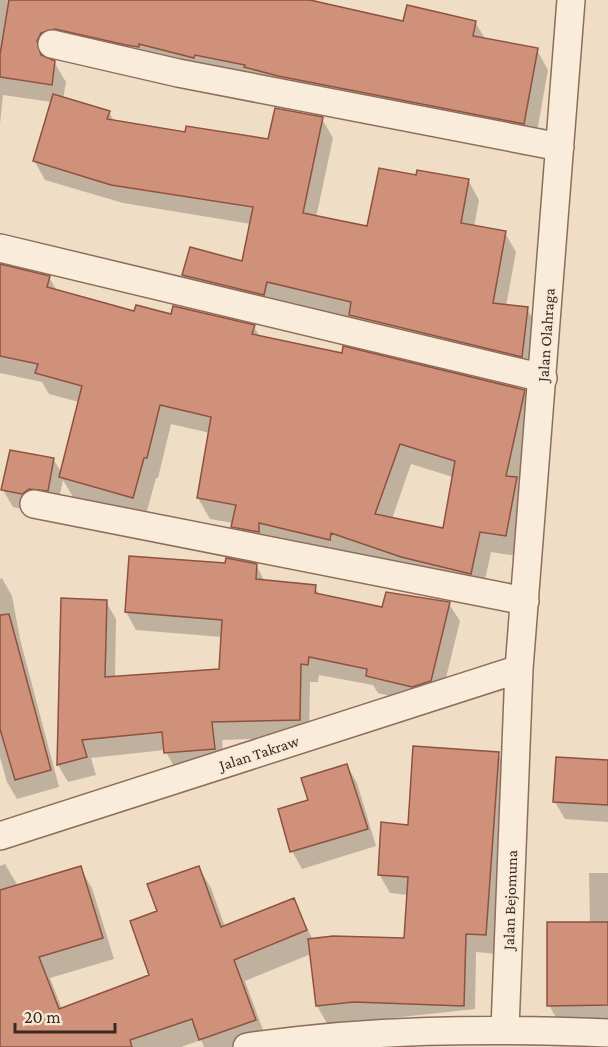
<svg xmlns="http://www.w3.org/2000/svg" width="608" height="1047" viewBox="0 0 608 1047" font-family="'Crimson Pro',serif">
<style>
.shadow{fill:#0003;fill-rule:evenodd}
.building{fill:#d0917b;stroke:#8d5240;stroke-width:1.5;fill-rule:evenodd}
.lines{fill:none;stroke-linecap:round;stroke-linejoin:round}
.minor-casing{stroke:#8d6e5b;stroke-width:30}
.minor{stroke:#faecda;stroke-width:27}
.labels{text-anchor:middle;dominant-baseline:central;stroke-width:4.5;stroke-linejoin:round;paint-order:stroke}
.street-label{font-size:16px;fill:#3c291f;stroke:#f7e9d6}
</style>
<rect width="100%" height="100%" fill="#f0ddc6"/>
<path class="shadow" d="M0,0H304L404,23L475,22L486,40L537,50L548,70L535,143L52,53L48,60L54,62L66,82L63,99L109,112L114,121L186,133L270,141L322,119L333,138L316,218L368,227L417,177L468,180L479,200L474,227L505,233L516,252L506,306L527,309L538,328L532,375L195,294L183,275L243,262L251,224L123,203L45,180L34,160L52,102L3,95L0,124Z
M0,264L49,277L57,291L135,312L254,327L260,337L524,391L536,412L520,486L528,499L517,556L491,552L482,594L244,547L233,527V523L210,519L198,498L210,433L171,424L158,478H156L145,518L73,497L63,480L57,508L32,511L13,507L3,490L53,459L62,473L79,402L49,394L42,382L0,373ZM411,464L453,477L444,530L392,519Z
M256,565L265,582L315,587L320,596L383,609L449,604L460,621L441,698L423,704L378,693L373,685L319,675L318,682H310L309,737L222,740L224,767L176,770L165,750L91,758L96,775L68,782L58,765L106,602L116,619L115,678L220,671L222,637L136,630L126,612Z
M2,578L12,596L20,639L59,787L17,799L7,782L0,757V579Z
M498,754L509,773L497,954L476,952L475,1009L328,1025L317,1006L311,954L245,981L267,1041L266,1047H204L201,1040L181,1047H0V866L5,864L18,886L80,868L92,888L114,959L50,978L62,1009L150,976L158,912L199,868L211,888L225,927L293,900L313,940L405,939L408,895L390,893L379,874L409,826Z
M608,761V822L565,819L555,802Z
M347,766L357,783L376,846L302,869L292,851L310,801Z
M589,873H608V1022L559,1023L549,1005L590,924Z"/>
<path class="building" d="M9,0H310L403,21L407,5L476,21L473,36L538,48L524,124L278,76L244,67L245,65L195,55L194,58L139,44V47L126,45L55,29L41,33L37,41L41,55L55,61L52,85L0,77V55Z
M53,94L110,111L107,119L185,132L186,126L268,139L275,108L323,117L303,213L367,226L379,168L416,175L417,170L469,179L461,223L506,231L493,303L528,307L522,357L349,315L351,302L267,282L264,295L182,275L190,247L242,261L253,207L111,185L33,161Z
M0,264L50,276L47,287L134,311L136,305L171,314L173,306L255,325L252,334L342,353L343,346L525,390L506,476L517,477L506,536L480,532L471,574L401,557L331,533L330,540L259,523V532L231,527L236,505L197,498L211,417L160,405L147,458H144L133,498L59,477L82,386L35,373L38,364L0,356ZM400,444L455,461L443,528L375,514Z
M10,450L54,458L48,491L29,489L22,494L1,490Z
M129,556L225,563L226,558L257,564L256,579L316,585L315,593L382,607L386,592L450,602L431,681L412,687L366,676L367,669L309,657L308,665L301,664L300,720L212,722L215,749L164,753L162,732L82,740L87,757L57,765L61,598L107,600L105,677L219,669L222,620L125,612Z
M9,614L51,770L15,780L0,729V615Z
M413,746L499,752L486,935L466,934L464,1006L354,1002L316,1006L308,939L333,936L404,938L408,877L378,875L381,822L408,825Z
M556,757L608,760V805L553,802Z
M347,764L368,829L290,852L278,809L308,800L301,778Z
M81,866L103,938L39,957L59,1009L149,975L130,921L157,911L147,884L199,866L221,927L294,898L307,930L234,960L256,1020L199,1040L192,1019L130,1040L132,1047H0V890Z
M547,922H608V1005L547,1006Z"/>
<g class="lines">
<g class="minor-casing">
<path id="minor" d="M52,44L178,73L560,147
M0,248L543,378
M34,504L525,601
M0,836L519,669
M505,1029L519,669L571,0
M247,1047C368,1029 487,1028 608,1033"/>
</g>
<use href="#minor" class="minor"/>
</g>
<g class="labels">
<g class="street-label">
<text transform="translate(546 335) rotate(-86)">Jalan Olahraga</text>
<text transform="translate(259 753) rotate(-18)">Jalan Takraw</text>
<text transform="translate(510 900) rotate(-88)">Jalan Bejomuna</text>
</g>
</g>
<path d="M15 1023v9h100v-9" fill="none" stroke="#3c291f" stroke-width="3"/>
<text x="24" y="1023" font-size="18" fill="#3c291f" stroke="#f7e9d6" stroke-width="4.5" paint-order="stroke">20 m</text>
</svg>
